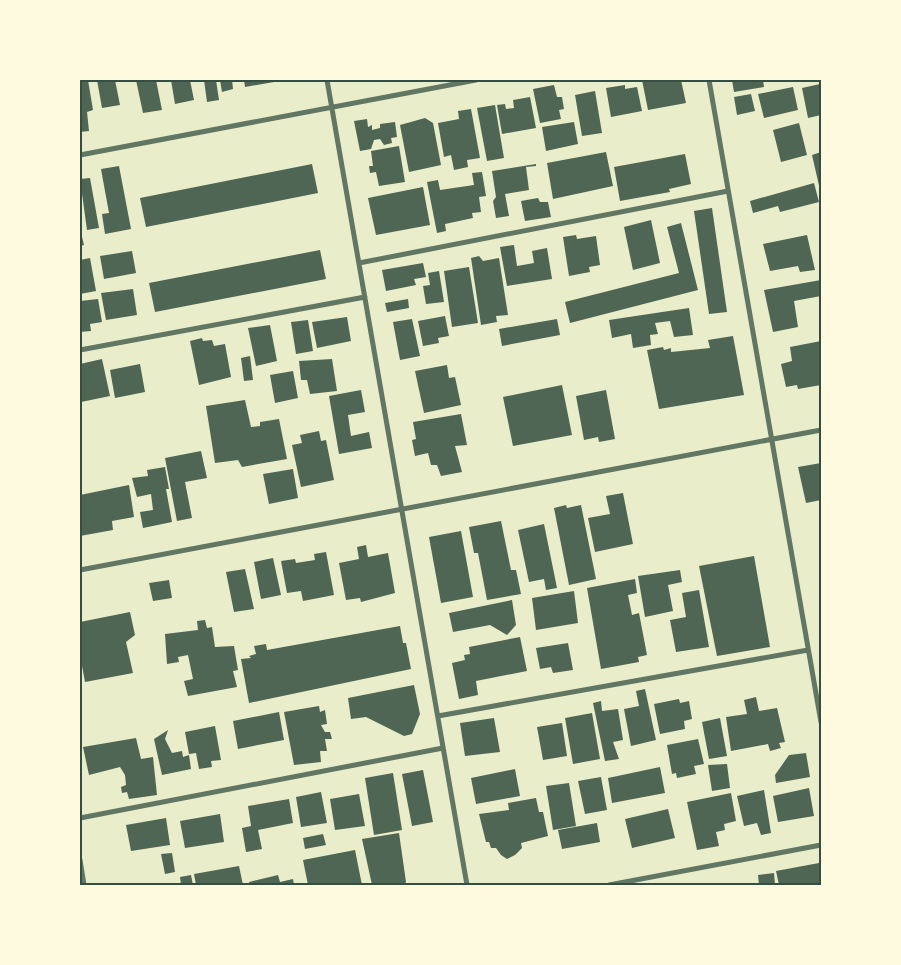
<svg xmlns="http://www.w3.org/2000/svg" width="901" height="965" viewBox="0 0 901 965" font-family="Figtree,sans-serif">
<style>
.building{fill:#4f6655}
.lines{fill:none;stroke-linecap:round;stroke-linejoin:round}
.minor{stroke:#617663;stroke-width:5}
.neatline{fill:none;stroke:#344e41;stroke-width:2}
</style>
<rect width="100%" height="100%" fill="#e9edc9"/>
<path class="building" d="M80,80H88L93,110L87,112L89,131L80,132Z
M97,80H115L120,105L102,108Z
M136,80H156L162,110L143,113Z
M171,80H190L194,100L175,104Z
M204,80H216L219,100L207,102Z
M220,80H232L233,89L222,92Z
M244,80H280V81L245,87Z
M642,80H681L686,103L648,110Z
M732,80H763L764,87L734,92Z
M820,84L821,115L808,118L802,88Z
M554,85L557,97H562L564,109L559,110L561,119L540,123L533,89Z
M625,85V89L637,87L642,111L611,117L606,88Z
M793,87L798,110L764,118L758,94Z
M595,91L602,133L582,136L575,95Z
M751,94L755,111L737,115L734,97Z
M530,97L536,128L502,134L497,105L505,104L506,109L514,108L513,100Z
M495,105L504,158L487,161L477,108Z
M471,109L480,158L467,160L468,167L454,170L451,155L444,157L438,123L459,119L458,111Z
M425,118L433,123L441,165L409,172L400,125Z
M367,119L368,127L372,125V130L380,128V124L395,122L397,137L391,138L392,143L384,145L380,139L374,140L371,149L360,151L354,121Z
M574,122L578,144L546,151L542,127Z
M799,123L807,155L781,162L773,130Z
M399,146L405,182L379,186L376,172L370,173L369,166H373L371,151Z
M606,152L613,186L553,199L547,163Z
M821,152V190H820L812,155Z
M685,154L691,184L669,189L670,192L620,201L614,167Z
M312,164L318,193L146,227L140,198Z
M536,164V166L526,167L529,190L505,194L509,216L496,218L493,201L496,197L492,171Z
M119,166L131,229L105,234L102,214L109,213L101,169Z
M482,172L486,196L479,197L481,212L472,213L473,218L445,224L446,231L437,233L427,182L438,180L440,190L474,185L472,173Z
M90,178L99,228L87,230L80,179Z
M814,183L819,202L780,212L778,206L753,213L750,201Z
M423,187L430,225L376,235L368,198Z
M538,198L540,202H548L551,217L525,221L521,201Z
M712,208L727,312L709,314L694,211Z
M651,220L660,263L633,270L624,227Z
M681,223L698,290L570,323L565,302L679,273L667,227Z
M80,229L84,245L80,246Z
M576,235L577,239L596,236L600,265L589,267L590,272L569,276L563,237Z
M807,235L815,270L800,272L798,266L770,271L763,244Z
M514,245L517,266L534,263L532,251L547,248L552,279L507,286L500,247Z
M320,250L326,279L155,312L149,283Z
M132,251L136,273L104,279L100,256Z
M479,256L483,261L499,258L508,315L496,316L497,322L481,325L471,258Z
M90,258L96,291L80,294V260Z
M423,263L426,277L414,279L416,285L386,291L382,270Z
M469,267L478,323L452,327L444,271Z
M439,271L444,302L426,304L423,286L430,285L428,273Z
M821,280V296L794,301L798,327L773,332L764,290Z
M133,289L137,315L106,320L101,293Z
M98,299L102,322L90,324L91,331L80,332V301Z
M408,299L409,308L387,312L385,303Z
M689,308L693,335L674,337L670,321L655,323L658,334L650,335L651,345L633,348L631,334L612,338L609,320Z
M445,316L449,336L438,338L439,343L423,346L418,321Z
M347,317L351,341L317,348L312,322Z
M412,319L420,356L400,360L393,322Z
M557,319L560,335L502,346L499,329Z
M308,320L313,351L296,354L291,322Z
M270,325L277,361L256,366L248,328Z
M733,336L744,395L659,409L647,350L663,347L664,350L671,348V352L710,348L708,340Z
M202,338L203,341L212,340L214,346L225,344L231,377L199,385L190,341Z
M821,341V385L798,389L797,385L786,387L781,364L792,361L790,347Z
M250,356L253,380L244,381L241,358Z
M102,359L110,396L81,402L80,364Z
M332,359L337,391L310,394L307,380H301L299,361Z
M140,364L145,392L115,398L110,370Z
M447,365L449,378L455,377L461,405L424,413L415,371Z
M293,371L298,398L275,403L270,375Z
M562,385L572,435L513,446L503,397Z
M361,390L365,412L348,415L351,436L369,432L372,448L339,454L329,396Z
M606,390L615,439L599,442L598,437L584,440L576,396Z
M245,400L251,427L260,426V422L279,419L287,459L242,467L238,460L215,463L206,406Z
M461,414L467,445L455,446L462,472L441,476L437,465H431L428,453L415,456L412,440L416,439L413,422Z
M319,431L321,441L326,440L334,480L301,487L292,445L302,443L300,435Z
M201,451L207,478L185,482L192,518L177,521L165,458Z
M821,463V500L806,503L798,467Z
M165,467L169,489H166L172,522L143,528L140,512L153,510L151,494L137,497L132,478L148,476L147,470Z
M293,469L298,498L269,504L263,474Z
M129,485L134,517L112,521L113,530L80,536V495Z
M623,493L633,544L595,552L588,518L610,514L606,496Z
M566,505L567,508L581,505L596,579L569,585L554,508Z
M501,521L511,570H516L521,594L487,600L478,553H474L469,527Z
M544,524L557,588L546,590L544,579L529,582L518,530Z
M461,531L473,597L441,603L429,537Z
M366,545L368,557L388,553L395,593L361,602L360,598L346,600L339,563L359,559L357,547Z
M326,552L334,595L303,601L301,591L287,593L281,561L295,559L296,563L315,560L314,554Z
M754,556L770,647L717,656L699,566Z
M273,558L281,595L261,599L254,562Z
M245,569L254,609L234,612L226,572Z
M680,570L682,582L668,585L673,611L645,617L638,576Z
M635,579L637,593L628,595L632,615L639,613L647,655L638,657L639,662L601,669L587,588Z
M169,580L172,598L153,601L149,583Z
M699,590L709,647L676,652L670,620L686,617L682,593Z
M574,591L578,623L536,630L532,598Z
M512,600L516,625L507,635L490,625L453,632L449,613Z
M130,612L135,635L126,642L133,673L85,682L80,655V622Z
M205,620L207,628L212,627L215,647L234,646L238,670L233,671L237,687L188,696L184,681L193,679L188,655L178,657L179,662L167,664L165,634L198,630L197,621Z
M400,626L403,643H406L411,669L249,703L241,659L251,658L249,656L256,654L254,646L266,644L267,650Z
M520,637L527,671L476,681L478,695L459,699L452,663L465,660L464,655L470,654L469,647Z
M568,643L573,670L553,673L551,667L540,669L536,648Z
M414,685L420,714L412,734L404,736L366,717L351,719L348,698Z
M645,689L656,740L631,746L624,709L639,706L636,691Z
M756,697L759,711L777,708L785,742L779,743L781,748L770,751L768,744L731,751L726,717L747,714L744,700Z
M679,699L680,703L689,701L692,719L684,721L685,729L660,734L654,704Z
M601,701L602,711L618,709L623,740L613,742L619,759L605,761L593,703Z
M319,706L320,712L325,710L327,724L321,725L325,732H330L332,739H325L327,751H320L321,762L294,765L284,712Z
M279,712L284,740L238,749L233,721Z
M592,713L600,759L573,764L565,718Z
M494,718L500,752L465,756L460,723Z
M720,718L727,756L709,759L702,722Z
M562,723L567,756L543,760L537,727Z
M215,726L221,760L211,761L212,767L199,769L196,753L189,754L185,732Z
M168,730L165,739L172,753L182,751L183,757L189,755L191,769L162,775L154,739Z
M136,738L141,759L153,757L157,795L129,799L127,792L122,793L121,787L126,785L125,775L120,767L89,775L83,747Z
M698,739L704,764L694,766L696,774L677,778L676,773L672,774L667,745Z
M806,753L810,777L776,783L775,775L789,755Z
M727,764L730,788L712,791L708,765Z
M660,767L665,793L612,803L608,778Z
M515,769L520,796L476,804L471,778Z
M423,770L433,822L412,826L402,774Z
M393,773L402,830L374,835L365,778Z
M601,777L607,810L585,814L578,781Z
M569,783L576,826L553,830L546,786Z
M809,788L814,816L778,822L773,796Z
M764,790L771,833L761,835L757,823L744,826L737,796Z
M321,792L327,823L301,827L296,797Z
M731,793L736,821L724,824L725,830L716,832L719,846L697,850L687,802Z
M359,794L365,826L335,830L330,799Z
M536,798L539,812H543L548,836L521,843L522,848L515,855L507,859L501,855L496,848H491L489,842H486L479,814L509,810L508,803Z
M289,799L293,823L258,830L262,849L246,852L242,828L251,826L248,806Z
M668,809L675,838L632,848L625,819Z
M220,814L224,842L185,848L180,821Z
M166,818L170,845L131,851L126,825Z
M597,823L600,842L562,849L558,830Z
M399,833L406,882L404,885H372L362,839Z
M323,834L326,845L305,849L303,838Z
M355,850L362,885H308L303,860Z
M172,853L175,872L165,874L161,854Z
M819,863L821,885H779L776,871Z
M239,866L243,885H196L194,874Z
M774,873L775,885H759L758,875Z
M191,875L193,885H181L180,877Z
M278,875L280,882L293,879L294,885H250L249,882Z"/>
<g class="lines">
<path class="minor" d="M327,80L467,885
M709,80L821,722
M80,155L476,80
M359,263L728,191
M80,350L365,297
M80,570L821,430
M438,716L808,650
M80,818L443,748
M80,860L84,885
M609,885L821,845"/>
</g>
<rect width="901" height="965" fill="none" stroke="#fefae0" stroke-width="162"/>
<rect x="81" y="81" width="739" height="803" class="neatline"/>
</svg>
